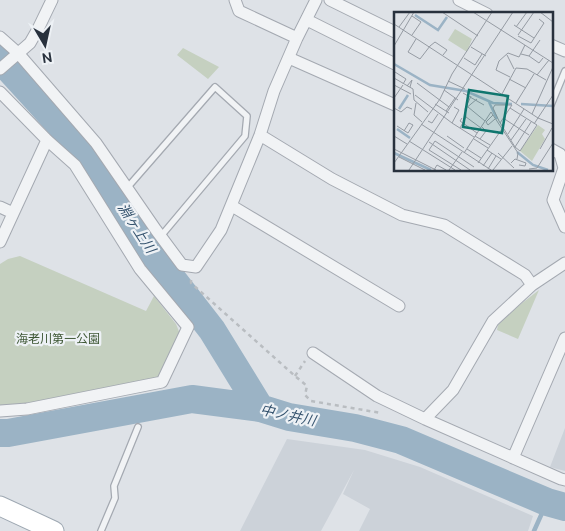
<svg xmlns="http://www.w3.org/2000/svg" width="565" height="531" viewBox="0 0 565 531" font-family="Ubuntu,'Noto Sans JP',sans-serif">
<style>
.built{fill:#ccd2d9}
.green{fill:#c5d0c0}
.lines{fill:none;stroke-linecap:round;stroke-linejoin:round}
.stream{stroke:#9bb3c5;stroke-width:4.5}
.river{stroke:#9bb3c5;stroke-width:28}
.service-casing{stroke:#a4a9b1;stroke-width:8}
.minor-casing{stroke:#a4a9b1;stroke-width:13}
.primary-casing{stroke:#9ea8b2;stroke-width:21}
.path{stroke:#b9bdc1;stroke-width:2.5;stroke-dasharray:4 4;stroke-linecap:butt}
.service{stroke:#f1f3f5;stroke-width:5.5}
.minor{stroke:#f1f3f5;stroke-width:11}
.primary{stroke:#fff;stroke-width:19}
.labels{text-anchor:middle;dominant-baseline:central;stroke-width:4.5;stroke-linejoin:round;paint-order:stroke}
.park-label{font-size:12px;fill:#3f5836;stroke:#edf1f5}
.water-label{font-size:14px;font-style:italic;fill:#35536e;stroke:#edf1f5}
.inset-river{fill:none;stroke:#9bb3c5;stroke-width:2.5}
.inset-road{fill:none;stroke:#959ba3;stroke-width:1}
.view{fill:#0f766e;fill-opacity:0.15;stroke:#0f766e;stroke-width:2.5}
.inset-edge{fill:none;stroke:#28313d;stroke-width:2.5}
</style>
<rect width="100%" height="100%" fill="#dee2e7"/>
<path class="built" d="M565,428V471L550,467Z
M287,439L365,450L420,467L533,516L528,531H359L370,509L343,494L354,470L321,531H240Z"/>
<path class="green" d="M183,48L219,67L208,79L177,55Z
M20,256L146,311L154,296L176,324L180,334L161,374L156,378L35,402L0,406V264L8,259Z
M539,290L518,339L497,330L498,325L517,307Z"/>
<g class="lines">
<path class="stream" d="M534,531L547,502"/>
<path class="river" d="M0,59L73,139L104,176L153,254L212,330L260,408
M0,433H8L192,399L260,408L289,417L355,428L401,440L547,502L565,507"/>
<g class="service-casing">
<path id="service" d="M551,105L565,71
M127,188L215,87L247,116L245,136L161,236
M101,531L115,498L114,486L138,427"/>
</g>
<g class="minor-casing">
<path id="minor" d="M235,0L239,11L297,38
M330,0L395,32
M459,0L487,14
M307,20L395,64
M0,37L18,53L96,143L156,230L182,265L196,267L221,230L260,135L274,91L297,38L316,0
M551,45L565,51
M289,58L395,105
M0,69L30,43L38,29L52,0
M0,92L47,140L75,165L140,269L188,327L162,382L27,409L0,411
M260,135L332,179L402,215L444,225L525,275L532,285
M551,149L560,154L564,168L553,200L565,227
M232,206L399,306
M0,207L13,213
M0,242L47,140
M313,353L377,396L425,419L561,479L565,480
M425,419L453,390L493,321L532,285L565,263
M513,458L565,338"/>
</g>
<g class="primary-casing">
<path id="primary" d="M0,506L54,531"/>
</g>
<path class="path" d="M191,280V283L295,376L307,386L305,395L311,401L381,413
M295,376L305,361"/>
<use href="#service" class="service"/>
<use href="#minor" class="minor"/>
<use href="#primary" class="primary"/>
</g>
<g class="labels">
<g class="park-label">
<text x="58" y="338">海老川第一公園</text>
</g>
<g class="water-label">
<text transform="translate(137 228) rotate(57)">淵ヶ上川</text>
<text transform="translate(288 415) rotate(12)">中ノ井川</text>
</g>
</g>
<g transform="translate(394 12)">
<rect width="159" height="159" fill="#dee2e7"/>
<path d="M61,17L78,27L73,40L54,28ZM144,113L151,118L148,122L151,127L138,149L126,139Z" fill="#c5d0c0"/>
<path class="inset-river" d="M21,3L44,18L53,5M0,52L36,73L72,79L99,91L118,92M95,90L103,107M127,92L159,94M5,97L14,83M3,117L16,126M123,140L139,153L154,158M0,141L37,158"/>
<path class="inset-road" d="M48,0L84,24M79,0L159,51M146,0L159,10M18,4L27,10L18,23M0,12L144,106L159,112M120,13L140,26M5,15L16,0M122,15L133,0M124,23L140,0M124,24L137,31L150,11L145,7M22,27L14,40L26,47L36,34M0,34L20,0M36,34L41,30L53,38L49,43M77,35L92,44M127,42L135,44L146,28M113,43L120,57M135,44L145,51L149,46M70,46L81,53L88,42M1,60L12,67L9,72M143,63L155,48M116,65L102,58L105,49L114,41L125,45L131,33M0,66L19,77L20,88L34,100M115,67L132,76M54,69L71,77M23,71L55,95M0,73L17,82M13,74L18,68L16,75M50,78L64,88M69,81L90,93M108,82L122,56L133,57L152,68M21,83L58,111L65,98L60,95M77,84L71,97L83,87M0,86L9,73M22,91L20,103L28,110M122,91L140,62M41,92L55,101M74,95L91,109M0,96L7,100L13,95L18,97M52,99L61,86M138,102L159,55M99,103L92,110L94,113L101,107M72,105L87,116M68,106L66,109L83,121M109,106L135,123M34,109L38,111L44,102M58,111L80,125M106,111L118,93H101L99,96L105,109L121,135L126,139L143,113L116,96M27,112L97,158M140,112L159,83M3,114L14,121L19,113L15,111L10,119M66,116L72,105L71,97M114,122L130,97M0,124L13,132M53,124L70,136M81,124L96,133M80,127L94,136M86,127L92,119L88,115M117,128L132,107M15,129L61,158M35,130L76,158M121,135L137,110M0,137L42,158M73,137L87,146M146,137L158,116M93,138L107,147M70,141L97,100L124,141L123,147M104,141L120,156M5,145L31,158M0,151L46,87L58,62L98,0M84,151L108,117M117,151L121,147L132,151L131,154L125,153M89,154L98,141M94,157L102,144M135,157L143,156L159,131M15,158L119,0M40,158L43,153L52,158M55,158L68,140M67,158L35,138L41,129L80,155M99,158L118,134"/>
<path class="view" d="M75,78L114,84L108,121L69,115Z"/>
<rect width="159" height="159" class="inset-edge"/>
</g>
<g transform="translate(45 45) rotate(171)" stroke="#edf1f5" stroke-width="4" paint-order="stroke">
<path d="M0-4L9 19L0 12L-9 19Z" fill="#28313d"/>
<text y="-8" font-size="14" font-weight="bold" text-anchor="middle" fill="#28313d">N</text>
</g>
</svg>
